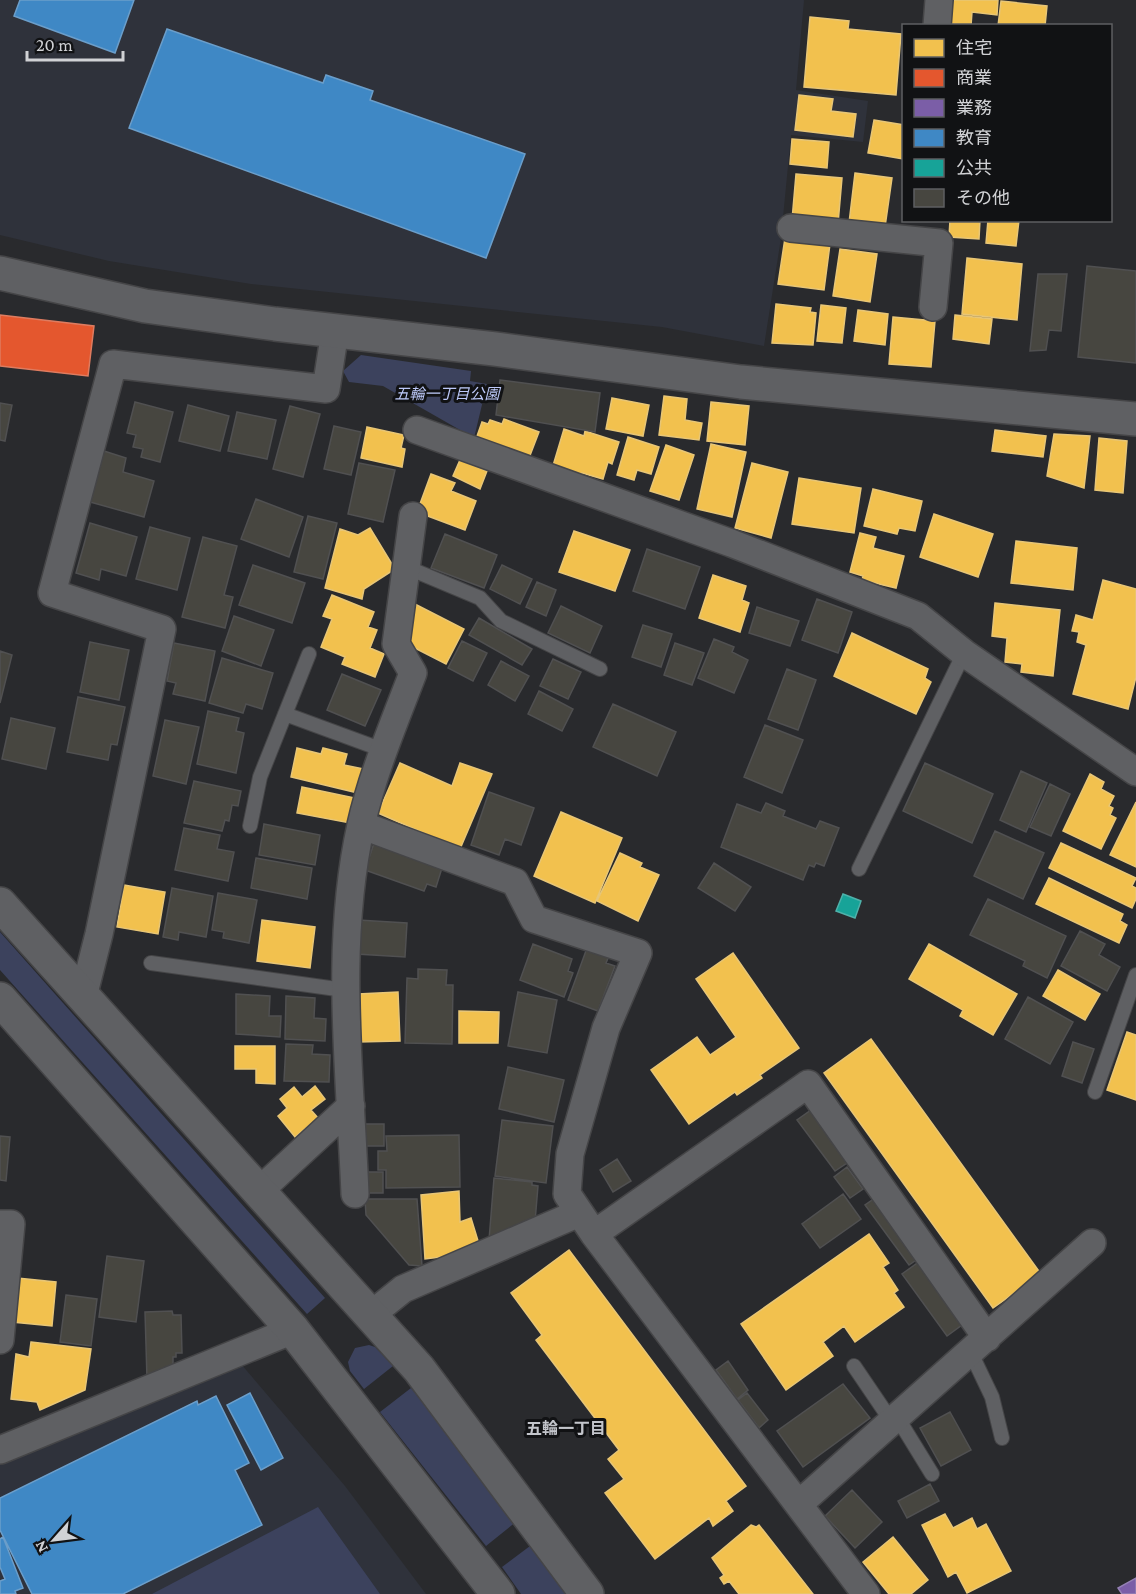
<svg xmlns="http://www.w3.org/2000/svg" width="1136" height="1594" viewBox="0 0 1136 1594" font-family="'Crimson Pro','Noto Sans JP',serif">
<style>
.built{fill:#2f323b}
.green{fill:#3c425d}
.homes{fill:#f2c14e;stroke:#e8c676;stroke-width:1.5}
.shops{fill:#e4572e;stroke:#de7c60;stroke-width:1.5}
.offices{fill:#7b5ea7;stroke:#9581b5;stroke-width:1.5}
.schools{fill:#3f88c5;stroke:#6b9eca;stroke-width:1.5}
.public{fill:#17a398;stroke:#4fb1aa;stroke-width:1.5}
.building{fill:#474640;stroke:#505051;stroke-width:1.5}
.lines{fill:none;stroke-linecap:round;stroke-linejoin:round}
.service-casing{stroke:#454547;stroke-width:16}
.minor-casing{stroke:#454547;stroke-width:30}
.tertiary-casing{stroke:#454547;stroke-width:36}
.service{stroke:#5f6063;stroke-width:14}
.minor{stroke:#5f6063;stroke-width:27}
.tertiary{stroke:#5f6063;stroke-width:33}
.labels{text-anchor:middle;dominant-baseline:central;stroke-width:6;stroke-linejoin:round;paint-order:stroke}
.park-label{font-size:15px;font-style:italic;fill:#bcc8f8;stroke:#111214}
.neighbourhood-label{font-size:16px;font-weight:bold;fill:#c3c5cb;stroke:#111214}
</style>
<rect width="100%" height="100%" fill="#292a2d"/>
<path class="built" d="M0,0H804L796,90L868,101L863,142L791,135L781,238L764,346L662,327L251,284L109,261L0,235Z
M241,1364L345,1486L426,1594H0V1465Z"/>
<path class="green" d="M361,355L471,371L470,381L487,384L474,438L383,386L349,382L343,371Z
M0,932L325,1298L307,1314L0,970Z
M369,1345L375,1347L393,1366L364,1389L350,1371L348,1362L355,1348Z
M411,1388L517,1521L486,1546L380,1412Z
M318,1507L380,1594H152Z
M534,1543L572,1594H521L502,1567Z"/>
<path class="homes" d="M948,0H998L997,15L972,12L971,26L946,23Z
M1001,1L1047,6L1045,26H998Z
M810,17L849,21L848,29L901,34L896,95L804,87Z
M799,95L833,99L831,111L856,114L853,137L795,130Z
M874,120L904,125V159L868,153Z
M792,139L829,142L827,168L790,164Z
M855,173L892,178L885,227L849,223Z
M796,174L842,178L838,224L792,220Z
M950,220H980L979,239L949,237Z
M988,220H1019L1016,246L986,243Z
M785,238L830,244L824,290L778,284Z
M840,249L877,254L870,302L833,296Z
M967,258L1022,264L1017,320L962,314Z
M776,304L811,308L810,312L816,313L813,345L772,343Z
M821,305L846,308L842,343L817,341Z
M858,310L888,314L885,345L854,341Z
M955,315L992,319L989,344L953,339Z
M893,317L935,321L931,367L889,364Z
M664,396L687,399L685,420L702,423L699,440L659,435Z
M612,398L649,405L643,436L606,429Z
M711,402L749,406L745,445L707,441Z
M504,419L539,432L529,458L476,439L482,422L488,424L490,420L502,424Z
M367,427L404,435L401,448L405,449L402,467L361,458Z
M564,429L584,436L585,431L619,442L612,464L608,462L603,479L582,473L581,478L552,469Z
M995,430L1046,436L1043,457L992,451Z
M1054,434L1090,436L1084,488L1047,476Z
M628,437L659,447L651,474L637,470L634,480L617,475Z
M1099,438L1127,441L1123,493L1095,490Z
M711,444L746,452L732,517L697,509Z
M666,445L694,455L679,500L650,491Z
M460,460L487,471L480,489L453,476Z
M752,463L788,472L771,538L735,528Z
M431,474L455,483L451,491L476,501L465,530L417,512Z
M799,478L861,488L854,533L792,524Z
M873,489L922,501L915,531L899,528L897,534L864,526Z
M934,514L993,534L978,577L920,557Z
M370,528L395,569L364,589L362,599L325,588L340,529L358,535Z
M574,531L630,550L615,591L559,572Z
M860,533L876,537L873,548L904,556L896,588L862,580L863,576L850,572Z
M1016,541L1077,548L1073,590L1011,583Z
M713,575L746,586L742,600L749,603L740,632L699,618Z
M1103,580L1136,589V677L1128,709L1073,694L1086,645L1077,642L1079,632L1072,631L1076,615L1093,620Z
M332,595L374,612L368,627L377,630L370,648L384,654L375,677L342,664L345,657L321,647L332,619L323,616Z
M407,600L464,629L446,664L405,643Z
M995,603L1060,610L1053,676L1021,672L1022,664L1005,662L1007,638L992,636Z
M852,633L928,669L925,678L931,682L916,714L834,676Z
M297,748L321,754L323,748L347,754L344,765L364,769L358,793L291,777Z
M400,763L452,786L460,763L492,774L460,849L378,813Z
M1090,774L1104,782L1101,789L1114,796L1109,806L1113,808L1110,815L1116,818L1101,849L1063,831Z
M302,787L355,798L350,823L297,813Z
M1136,802V867L1110,855Z
M561,812L622,838L595,903L534,876Z
M1061,843L1136,878L1132,886L1136,888V899L1132,908L1049,868Z
M620,853L642,863L640,867L659,875L638,921L597,901Z
M1049,878L1123,914L1120,921L1127,925L1119,943L1036,904Z
M124,885L165,892L158,934L117,927Z
M262,920L315,927L310,968L257,961Z
M929,944L1017,994L993,1035L960,1016L963,1010L909,979Z
M733,953L799,1048L760,1075L762,1078L737,1095L735,1092L689,1124L651,1070L697,1037L710,1055L736,1037L696,979Z
M1058,970L1100,994L1085,1020L1043,996Z
M398,992L400,1041L358,1042V994Z
M459,1011L499,1012L498,1043H459Z
M1127,1032L1136,1035V1100L1107,1090Z
M871,1039L1041,1274L993,1308L824,1073Z
M235,1046H275V1084L256,1083V1069H235Z
M315,1086L325,1099L311,1110L318,1118L295,1137L278,1116L287,1108L280,1099L294,1087L302,1097Z
M459,1191L460,1222L471,1218L479,1244L449,1256L425,1259L421,1195Z
M869,1234L889,1263L883,1267L898,1290L894,1293L904,1307L855,1342L844,1326L823,1342L833,1356L786,1390L741,1324Z
M569,1250L746,1486L726,1501L733,1511L713,1526L709,1518L655,1559L605,1493L624,1479L608,1459L619,1450L536,1340L542,1335L511,1293Z
M17,1278L56,1282L52,1326L12,1322Z
M31,1342L91,1349L85,1390L40,1410L37,1402L11,1399L16,1354L29,1357Z
M945,1514L953,1528L972,1518L977,1529L986,1524L1011,1571L967,1593L956,1572L948,1577L922,1525Z
M751,1525L756,1527L759,1525L813,1594H739L729,1581L724,1584L720,1578L724,1575L712,1558Z
M893,1537L928,1580L911,1594H889L863,1562Z"/>
<path class="shops" d="M0,315L94,326L88,376L0,366Z"/>
<path class="offices" d="M1136,1578V1594H1122L1118,1588Z"/>
<path class="schools" d="M20,0H134L115,53L14,16Z
M167,29L323,83L326,75L373,91L370,100L525,154L486,258L129,128Z
M250,1393L283,1458L261,1470L227,1405Z
M216,1396L249,1463L235,1470L262,1525L123,1594H32L0,1530V1498L197,1401L198,1405Z
M3,1537L23,1588L15,1591L16,1594H0V1581L5,1579L0,1567V1539Z"/>
<path class="public" d="M843,894L861,901L855,918L836,911Z"/>
<path class="building" d="M1087,266L1136,271V363L1078,357Z
M1038,274H1067L1061,331L1049,330L1046,350L1030,351Z
M500,380L600,393L595,432L496,415Z
M135,402L173,412L160,462L141,457L143,449L133,447L136,435L127,433Z
M0,403L12,405L5,441L0,440Z
M188,405L229,416L220,451L179,441Z
M290,406L320,414L303,477L273,469Z
M237,412L276,420L267,459L228,451Z
M334,426L361,432L351,475L324,469Z
M104,451L126,458L123,472L154,481L144,517L90,502Z
M359,463L395,470L383,522L348,514Z
M256,499L303,517L289,557L241,539Z
M308,516L337,523L323,579L294,572Z
M90,523L137,537L126,576L101,569L99,580L76,573Z
M150,527L190,538L177,590L136,579Z
M445,534L497,555L484,588L431,568Z
M203,537L237,546L224,595L233,597L225,628L182,617Z
M647,549L700,567L685,609L633,591Z
M253,565L305,583L292,623L239,605Z
M502,565L532,579L520,604L490,589Z
M537,582L556,590L546,616L526,607Z
M817,599L852,612L838,653L802,640Z
M561,606L602,626L590,653L548,633Z
M757,607L799,621L790,646L749,633Z
M234,616L274,630L261,666L222,651Z
M479,618L532,649L522,665L469,635Z
M643,625L672,634L661,667L632,657Z
M714,639L734,647L732,652L748,660L734,693L698,678Z
M462,641L487,653L473,681L448,668Z
M90,642L129,650L119,700L80,692Z
M174,643L215,651L205,701L173,694L176,683L167,681Z
M675,643L704,653L692,685L664,675Z
M0,651L12,655L0,703Z
M222,658L273,673L262,709L246,704L243,713L209,703Z
M553,659L581,672L568,699L540,686Z
M501,661L529,676L515,701L488,685Z
M787,669L816,680L798,730L768,719Z
M342,674L381,690L365,726L327,710Z
M539,691L573,709L562,731L528,714Z
M78,697L125,707L117,745L111,744L108,760L67,752Z
M613,704L676,732L657,776L593,747Z
M208,711L239,718L236,731L244,733L236,773L197,764Z
M11,718L55,728L46,769L2,759Z
M165,720L199,727L186,784L153,776Z
M765,725L803,740L782,793L744,777Z
M925,763L993,794L972,843L903,811Z
M1021,771L1047,783L1026,832L1000,820Z
M194,781L241,791L238,806L232,805L229,821L225,820L222,831L184,823Z
M1050,784L1070,794L1051,836L1030,827Z
M489,792L534,808L521,845L505,839L499,855L471,845Z
M766,803L785,811L783,816L816,829L820,821L839,828L824,866L816,863L814,867L809,865L803,880L721,847L737,804L761,813Z
M264,824L320,835L315,865L259,855Z
M184,828L220,835L217,849L234,852L228,881L175,870Z
M995,831L1044,853L1023,899L974,876Z
M374,843L442,868L436,887L427,884L424,891L365,870Z
M256,858L312,868L307,899L251,888Z
M714,863L751,887L735,911L698,888Z
M172,888L213,896L206,937L179,932L178,940L163,937Z
M218,893L257,900L249,943L223,938L224,932L212,930Z
M988,899L1066,936L1047,978L1023,966L1025,961L970,935Z
M358,920L407,923L405,957L356,954Z
M1080,931L1105,944L1099,955L1120,967L1107,991L1061,966Z
M533,944L572,959L568,971L573,973L564,997L520,980Z
M587,948L609,956L606,963L615,966L598,1011L568,1000Z
M418,969L447,970L446,985H453L452,1044L405,1043L407,978L418,979Z
M518,992L557,1000L547,1053L508,1046Z
M236,994L270,996L269,1016H281L280,1037L236,1034Z
M286,996L315,998L314,1018L326,1019L325,1041L285,1039Z
M1028,997L1073,1022L1050,1064L1005,1039Z
M1073,1042L1094,1049L1082,1083L1062,1076Z
M286,1044L313,1045L312,1054L330,1055L329,1082L284,1081Z
M508,1067L564,1080L554,1122L499,1109Z
M811,1110L850,1161L835,1171L797,1120Z
M502,1120L553,1126L546,1183L495,1176Z
M361,1124H384V1146H362Z
M459,1135L460,1187L386,1188V1170H378V1151H387L386,1136Z
M0,1136L10,1137L6,1181L0,1180Z
M617,1159L631,1181L613,1192L600,1170Z
M847,1167L863,1189L850,1198L834,1177Z
M363,1172H383V1193H364Z
M494,1178L532,1182V1185L538,1186L535,1222L489,1240Z
M843,1194L861,1219L820,1248L802,1224Z
M875,1198L919,1258L909,1265L865,1205Z
M365,1199H417L422,1266L409,1265L366,1215Z
M107,1256L144,1261L136,1322L99,1317Z
M920,1261L966,1322L947,1336L902,1274Z
M66,1295L97,1299L91,1346L60,1342Z
M172,1311L173,1315H181L182,1353H176V1357H173V1369L147,1379L145,1312Z
M728,1361L748,1390L737,1399L716,1370Z
M843,1384L870,1418L803,1467L777,1431Z
M747,1393L768,1420L759,1428L738,1400Z
M950,1412L971,1450L941,1466L920,1428Z
M930,1484L939,1501L907,1518L898,1501Z
M852,1490L882,1522L855,1548L825,1516Z"/>
<g class="lines">
<g class="service-casing">
<path id="service" d="M406,567L480,598L501,621L600,669
M285,714L383,750
M250,826L260,777L309,654
M859,869L964,653
M151,963L344,990
M1095,1092L1136,975
M971,1353L992,1397L1002,1438
M854,1366L892,1422
M897,1417L932,1474"/>
</g>
<g class="minor-casing">
<path id="minor" d="M937,26L939,0
M791,228L939,243L933,307
M417,430L731,543L918,616L964,653L1136,772
M361,825L515,882L534,919L638,953L606,1028L570,1154L567,1194L594,1234L866,1594
M83,997L99,934L162,629L52,593L113,364L326,389L335,331
M258,1192L351,1106
M355,1194C350,1071 334,946 361,825C373,772 394,723 413,673L396,644L413,516
M0,1224H11L0,1340
M594,1234L808,1084L987,1338
M372,1314L403,1289L579,1213
M0,1450L293,1330
M799,1504L1092,1243"/>
</g>
<g class="tertiary-casing">
<path id="tertiary" d="M0,273L145,306L275,324L495,349L741,382L1136,419
M0,904L419,1369L587,1594
M0,999L293,1330L498,1594"/>
</g>
<use href="#service" class="service"/>
<use href="#minor" class="minor"/>
<use href="#tertiary" class="tertiary"/>
</g>
<g class="labels">
<g class="park-label">
<text x="447" y="394">五輪一丁目公園</text>
</g>
<g class="neighbourhood-label">
<text x="566" y="1428">五輪一丁目</text>
</g>
</g>
<rect x="902" y="24" width="210" height="198" fill="#111214" stroke="#5e5f61" stroke-width="1.5"/>
<rect x="914" y="39" width="30" height="18" fill="#f2c14e" stroke="#5e5f61" stroke-width="1.5"/>
<text x="956" y="54" font-size="18" fill="#d1d2d5">住宅</text>
<rect x="914" y="69" width="30" height="18" fill="#e4572e" stroke="#5e5f61" stroke-width="1.5"/>
<text x="956" y="84" font-size="18" fill="#d1d2d5">商業</text>
<rect x="914" y="99" width="30" height="18" fill="#7b5ea7" stroke="#5e5f61" stroke-width="1.5"/>
<text x="956" y="114" font-size="18" fill="#d1d2d5">業務</text>
<rect x="914" y="129" width="30" height="18" fill="#3f88c5" stroke="#5e5f61" stroke-width="1.5"/>
<text x="956" y="144" font-size="18" fill="#d1d2d5">教育</text>
<rect x="914" y="159" width="30" height="18" fill="#17a398" stroke="#5e5f61" stroke-width="1.5"/>
<text x="956" y="174" font-size="18" fill="#d1d2d5">公共</text>
<rect x="914" y="189" width="30" height="18" fill="#474640" stroke="#5e5f61" stroke-width="1.5"/>
<text x="956" y="204" font-size="18" fill="#d1d2d5">その他</text>
<g transform="translate(54 1540) rotate(242)" stroke="#111214" stroke-width="4.5" paint-order="stroke">
<path d="M0-4.5L10 22L0 15L-10 22Z" fill="#d1d2d5"/>
<text y="-9" font-size="16" font-weight="bold" text-anchor="middle" fill="#d1d2d5">N</text>
</g>
<path d="M27 51v9h96v-9" fill="none" stroke="#d1d2d5" stroke-width="3"/>
<text x="36" y="51" font-size="18" fill="#d1d2d5" stroke="#111214" stroke-width="4.5" paint-order="stroke">20 m</text>
</svg>
